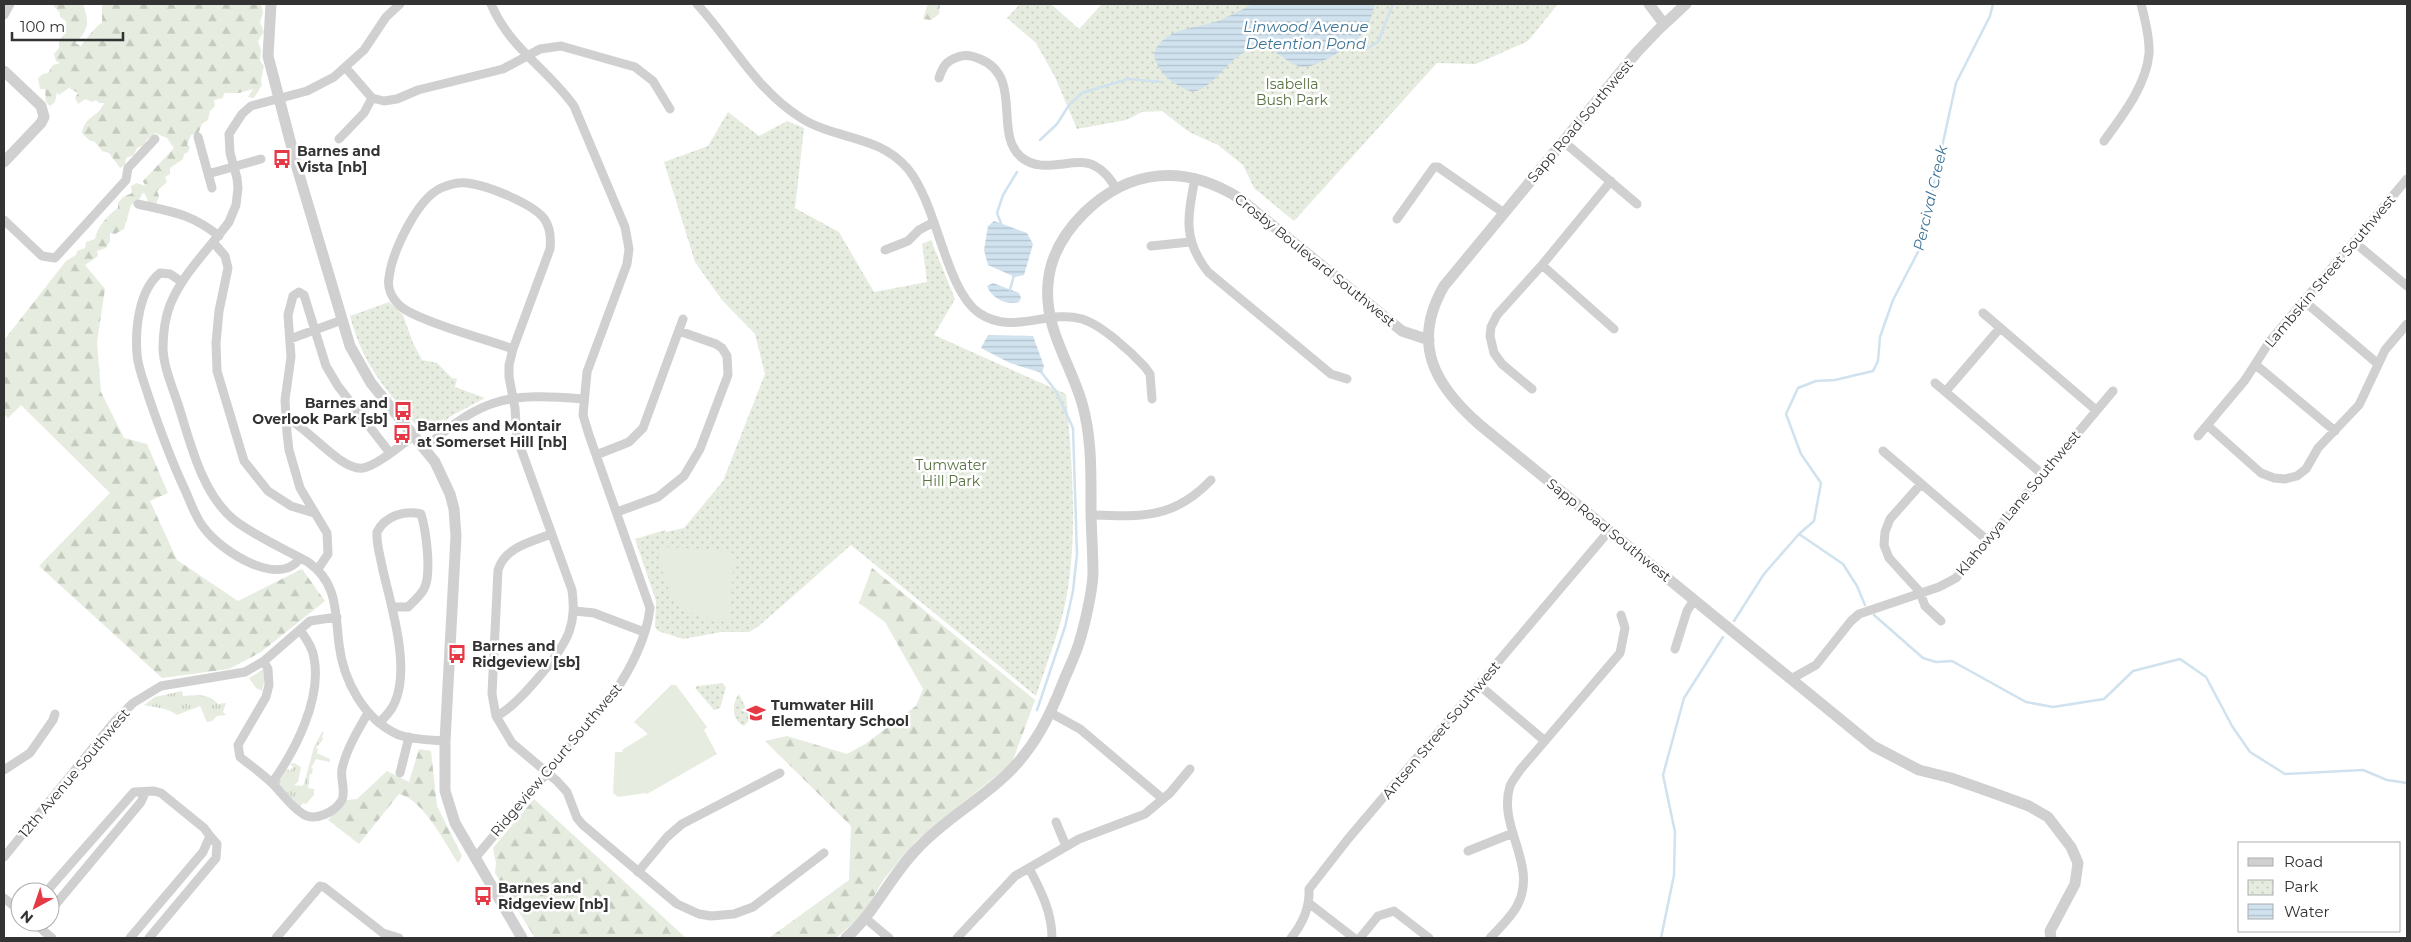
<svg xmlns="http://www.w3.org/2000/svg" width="2411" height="942" viewBox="0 0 2411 942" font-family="Montserrat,sans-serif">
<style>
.grass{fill:url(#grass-tufts)}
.forest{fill:url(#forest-firs)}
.park{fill:url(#park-dots)}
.garden{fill:#e6ecdf}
.water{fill:url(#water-rules)}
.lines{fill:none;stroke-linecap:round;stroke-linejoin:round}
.stream{stroke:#cfe2ee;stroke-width:2.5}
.minor{stroke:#d0d0d0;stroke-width:9}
.tertiary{stroke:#d0d0d0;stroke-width:11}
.labels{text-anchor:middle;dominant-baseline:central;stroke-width:5;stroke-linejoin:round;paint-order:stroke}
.park-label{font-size:14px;fill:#56703f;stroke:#fff}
.street-label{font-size:14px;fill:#333;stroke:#fff}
.poi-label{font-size:14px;font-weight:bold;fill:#333;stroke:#fff;text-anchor:start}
.water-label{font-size:15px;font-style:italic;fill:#3f7597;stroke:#fff}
</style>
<defs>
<pattern id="grass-tufts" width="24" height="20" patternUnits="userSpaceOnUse" patternTransform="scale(1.25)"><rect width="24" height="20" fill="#e6ecdf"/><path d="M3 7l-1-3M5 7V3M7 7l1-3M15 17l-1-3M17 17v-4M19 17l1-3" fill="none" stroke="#c6cbc0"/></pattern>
<pattern id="forest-firs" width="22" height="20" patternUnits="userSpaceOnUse" patternTransform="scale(1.25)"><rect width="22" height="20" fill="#e6ecdf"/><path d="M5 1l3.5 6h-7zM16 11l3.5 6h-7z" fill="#c6cbc0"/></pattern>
<pattern id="park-dots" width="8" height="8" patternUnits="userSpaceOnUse" patternTransform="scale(1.25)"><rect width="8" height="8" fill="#e6ecdf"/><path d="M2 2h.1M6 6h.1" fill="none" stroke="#c6cbc0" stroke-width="1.8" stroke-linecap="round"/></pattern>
<pattern id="water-rules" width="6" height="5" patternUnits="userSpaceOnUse" patternTransform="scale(1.25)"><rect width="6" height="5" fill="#cfe2ee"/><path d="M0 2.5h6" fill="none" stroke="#b2c2cd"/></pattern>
</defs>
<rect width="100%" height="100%" fill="#fff"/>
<path class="grass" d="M264,669L265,678L262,691L256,688L249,678Z
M182,691L183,696C197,695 209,693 218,704L226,703L223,712L226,715L217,716L212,721L207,722L200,706L177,715C169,708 153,707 144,705L155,697Z
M322,732H324L322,737L323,739L316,748L318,749L317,753L330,759V762L316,759L311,768L313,769L312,774H310L308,788L314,789V795L306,804L303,803L300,807L278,783L287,769L290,771L293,767L290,764L294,763L301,767L298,782L294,785L302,786L304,784L314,747Z"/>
<path class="forest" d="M52,4H83C89,22 90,29 75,43L81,46C85,40 97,25 102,23V4H261L263,13L260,22L264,32L258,41L261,50L260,61L264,66L261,80L262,85L254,98L248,97L253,89L239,93H224L223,98L214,100L215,106L210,111L208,120L202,124L198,134L191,135L187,145L190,147L188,152L184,154L183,159L170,168V174L165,177L167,182L157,191L159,196L156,204H149L145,194L142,193L141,197L131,205L124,229L115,234L110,233V241L106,248L97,251L98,256L85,265L105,289L97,342L101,392L124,438L147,444L168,493L150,501L177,560L238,601L302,569L325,601L261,652L229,669L162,678L39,566L110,493L21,405L8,418L4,414V340L66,261L76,255L77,251L85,248L86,242L95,239C97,227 108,215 118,208V203L123,197L132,193L131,186L137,183L145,186L143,181L174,148L167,138L155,133L154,137L147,139L144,145L137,148L134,155L126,158L125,165L120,168L109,153L102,151L95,142L89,140L82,133C85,115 98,118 104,103H99L96,100L92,102L85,99L78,104L75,98L78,93L69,88L59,95L57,92L55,102L50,106L46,102L45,89H40L38,78L43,74L48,73L53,65L60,63L56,61L54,54L59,48V40C66,34 67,30 66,21L60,17V13Z
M930,4H940L939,14L931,20L923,19L927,6Z
M872,568L1035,700L1012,763L917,840L884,879L862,916L836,938H769L849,880L851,826L765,741L787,736L847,754L865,744L916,706L923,689L885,622L859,603Z
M419,749L431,751L437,806L462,856L458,863C445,843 423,799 399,794L359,844L328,820L346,800L357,799L387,771L409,782Z
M534,799L686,938H535L495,873L496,863L493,848Z"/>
<path class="park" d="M1020,4H1051L1079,29L1102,4H1558L1528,41L1476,64L1437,63L1294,221L1254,188L1243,165L1218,145L1189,132L1162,111L1142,112L1126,120L1077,129L1055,77L1036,43L1007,18Z
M728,112L759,136L787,121L804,128L795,208L839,232L874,292L927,282L922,244L931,240L955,299L934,335L1066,394C1072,460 1079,544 1064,609C1057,638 1045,668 1036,696L851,545L759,626L749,632H722L683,639L658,631L655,627L656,601L635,539L665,530L666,532L684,528L723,481L765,374L755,334L722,300L695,262L664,162L708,146Z
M389,302L403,315L413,343L422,360L437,363L452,378L457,379L455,387L485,398L451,416L433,431L422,432C388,391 364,369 350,316Z
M722,683L726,687L720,708L714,710L695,688L697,686Z
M739,694L747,711L753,716L744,726C732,720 731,705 739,694Z"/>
<path class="garden" d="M660,547L729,550L734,555L730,619C684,625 659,590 660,547Z
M671,685H676L707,727L704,730L717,754L647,794L646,793L618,797L613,793L615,752H623L622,750L648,734L634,722Z"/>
<path class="water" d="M1253,4H1375C1372,15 1369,26 1361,35C1353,45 1315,69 1302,67C1284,64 1275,43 1254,48C1228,55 1218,86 1193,92C1175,86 1156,73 1154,53C1165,27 1195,29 1218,21C1230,16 1241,10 1253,4Z
M994,221L1027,233L1033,244L1024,275L1015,277L988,265L984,250L988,226Z
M993,283L1019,293L1021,298L1019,302C1007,306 991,298 987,286Z
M988,335L1033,336L1044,366L1042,373L1010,363L981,348Z"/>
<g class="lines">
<path class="stream" d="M1366,49L1378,42L1393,4
M1040,140L1057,124L1069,105L1082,93L1128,79L1161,82
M1002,226L997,213L1003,195L1017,172
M1010,290L1014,275
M1799,534L1843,564L1857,586L1865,605
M1874,615L1923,658L1936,662L1952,661L2026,702L2053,707L2104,699L2133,671L2180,659L2206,677L2232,726L2250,752L2285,774L2363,770L2387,780L2407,783
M1734,621L1764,574L1799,534L1814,521L1821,483L1801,454L1786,414L1798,388L1816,381L1835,380L1873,371L1878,361L1880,337L1893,300L1920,248L1956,83L1990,16L1993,4
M1037,710L1065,627L1073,591L1077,554L1073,428L1056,391L1041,372
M1661,938L1674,875L1675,832L1663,775L1684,698L1723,637"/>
<path class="minor" d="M400,4L386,17L364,50L334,77L307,91L251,106L242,114L229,134L230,153L237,178L238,188L236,205L229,222C209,249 183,273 170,305C165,318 163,334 163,349C164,368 172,386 178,404C190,441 201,492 233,519C251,534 286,550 308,562C338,583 335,611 339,644C343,680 364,720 399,735C414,740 430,740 445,741
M697,4C732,42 755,89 801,118C836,140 880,135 908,169C938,206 945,289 979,313C1013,336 1047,309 1082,319C1102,325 1131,352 1145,367L1150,374L1152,399
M4,15L10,4
M346,68L372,98L384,101L397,99L418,90L503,69L540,49L561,46L635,67L653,81L670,109
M939,78C943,66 946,61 958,57C965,54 973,56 980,59C1024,77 993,133 1021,157C1043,176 1075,155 1095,166C1105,171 1110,179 1116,188
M198,137L212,188
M339,139L364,113L372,98
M2104,141C2122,116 2146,86 2149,54C2150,38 2145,19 2141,4
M1564,142L1637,204
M208,174L261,159
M1195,178C1188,216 1182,239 1208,272L1331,374L1347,379
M138,204C172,212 190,213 219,236
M1397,219L1434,167H1438L1504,213
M4,220L42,256L55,258L126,180L128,168L155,139
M213,242L225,256L228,268L219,311L216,343L217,371L244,461L268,491L291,506L314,513
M2354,242L2407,286
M1151,246L1190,242
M885,250L908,241L919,230L934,222
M1542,265L1614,329
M182,282L170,274L160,273C139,290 135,328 137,354C138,369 145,384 149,398C160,430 171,460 185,490C191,503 195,517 204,528C220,550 279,589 300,558
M2304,301L2378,364
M1983,313L2096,410
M290,339L342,320
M2256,365L2335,431
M1935,383L2042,474
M1532,389L1502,364L1494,353L1490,336L1491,327L1497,315L1542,265L1611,181
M1946,391L2000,328
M287,418C308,428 341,471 363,468C377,466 403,444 414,435
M2207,425L2261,473L2274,478L2285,479L2297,476L2306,469L2318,448L2359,405L2385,350L2407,324
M2198,436L2245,380L2270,341L2407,179
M425,448C484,396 508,393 584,399
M1883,451L1987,540
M596,455L629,442L643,428L683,319
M1921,484L1890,519L1885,532L1884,545L1889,558L1920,592L1925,606L1941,621
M617,512L658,497L684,476L700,449L728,375L727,356L722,348L716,344L679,331
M1091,515C1141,517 1174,519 1211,480
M551,534C531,542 505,547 498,570L492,694L496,716L512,743L557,781L567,792L577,818L583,825L677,904L699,914L711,916L734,914L753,907L824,853
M318,569L328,554L327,533L300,488L289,450L287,433L285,400L291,357L288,315L293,296L299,292L304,295L326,366L338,386L390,453
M575,611L594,613L644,632
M1675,649L1687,611L1694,600
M264,661L268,669L269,685L266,697L238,745L240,757C251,766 263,774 273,784C283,794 290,806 303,814C315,822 335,812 342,800C346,791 340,779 342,769C346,750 358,730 368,713
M1791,679L1816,665L1851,621L1859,614L1939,587L1956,578L2113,391
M1479,685L1545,741
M1051,713L1080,729L1163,799
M496,716C516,708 561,654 569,632C574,618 574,606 572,590L517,438L515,408L509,377V365L513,349L550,249C551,239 551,229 545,220C535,204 486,185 467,183C458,182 450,184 441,188C417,199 392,252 389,278C387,288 392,298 399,305C414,320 489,340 513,349
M379,723C386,716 392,710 395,702C411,665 390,603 382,566C380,555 376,543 377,532C385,516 404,510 421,514C426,530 432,574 424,589C420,596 413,602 408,607H393
M4,770L30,753L53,720L55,714
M400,773L409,737
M272,783C295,751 322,699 314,658C313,648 306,638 300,630
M1056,822L1066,846
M1468,851L1513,833
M4,857L114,722L133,703L161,686L245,672L264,661L310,621L337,617
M475,858L612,696C629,672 647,638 650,608L589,435L583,415L587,372L627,264L629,249L625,227L574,106C547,68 510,49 491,4
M1029,868C1041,891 1052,912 1052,938
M638,872L667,837L682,824L780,773
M46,892L134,792L154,791L161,793L204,828L210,836
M4,898L20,911
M1310,904L1354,938
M50,911L141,802L145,793
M865,918L889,938
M33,922L52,938
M130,938L203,852L210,836L217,844L216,858L149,938
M276,938L320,886L324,887L383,933L399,938
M957,938L1015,876L1079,839L1145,814L1170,793L1190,769
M1291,938C1303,923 1310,908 1309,889L1348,839L1609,531
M1360,938L1378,916L1394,911L1429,938
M1490,938C1499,929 1511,917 1517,906C1539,865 1497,827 1510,786C1512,781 1517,775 1520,770L1620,653L1625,628L1621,615"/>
<path class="tertiary" d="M271,4L268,56L298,171L350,346L371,383L435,462L450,494L454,509L456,536L445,741V791L455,823L522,938
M1649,4L1664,24
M1686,4L1659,29L1637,52L1444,286C1411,343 1434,385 1480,425L1873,746L1919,770L1951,778L1999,795L2029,806L2048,817L2071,847L2078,863L2075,884L2050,931L2051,938
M4,71L41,106L44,117L41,123L4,162
M846,938C875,913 890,876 918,848C944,820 979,801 1007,774C1035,747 1050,716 1064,680C1069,668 1075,656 1079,643C1085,624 1092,593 1093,574C1093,552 1091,530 1091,508C1091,473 1092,438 1082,403C1070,362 1044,328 1048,284C1050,256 1065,232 1084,213C1130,168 1185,164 1239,198L1402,331L1429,340"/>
</g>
<defs>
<g id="bus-bare" transform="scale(1.5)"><path d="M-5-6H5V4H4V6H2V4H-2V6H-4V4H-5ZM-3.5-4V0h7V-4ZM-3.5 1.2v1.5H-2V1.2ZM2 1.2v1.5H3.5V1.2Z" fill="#e63946" stroke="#fff" stroke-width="2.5" paint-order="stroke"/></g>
<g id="school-bare" transform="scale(1.5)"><path d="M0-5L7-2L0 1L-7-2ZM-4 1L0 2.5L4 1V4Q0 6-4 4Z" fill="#e63946" stroke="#fff" stroke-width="2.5" paint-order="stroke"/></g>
</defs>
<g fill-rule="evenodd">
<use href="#bus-bare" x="282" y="159"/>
<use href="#bus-bare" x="403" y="411"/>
<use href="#bus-bare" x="402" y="434"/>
<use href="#bus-bare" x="457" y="654"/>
<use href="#school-bare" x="756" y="713"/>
<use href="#bus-bare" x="483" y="896"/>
</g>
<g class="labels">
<g class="park-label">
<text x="1292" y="84">Isabella<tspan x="1292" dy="16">Bush Park</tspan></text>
<text x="951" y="465">Tumwater<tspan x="951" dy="16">Hill Park</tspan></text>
</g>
<g class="street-label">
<text transform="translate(1580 121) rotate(-50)">Sapp Road Southwest</text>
<text transform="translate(1315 260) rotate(39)">Crosby Boulevard Southwest</text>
<text transform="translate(2330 271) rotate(-50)">Lambskin Street Southwest</text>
<text transform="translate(2018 503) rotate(-50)">Klahowya Lane Southwest</text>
<text transform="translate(1609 530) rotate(39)">Sapp Road Southwest</text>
<text transform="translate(1441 730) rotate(-50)">Antsen Street Southwest</text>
<text transform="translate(556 760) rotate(-50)">Ridgeview Court Southwest</text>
<text transform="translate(74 773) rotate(-50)">12th Avenue Southwest</text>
</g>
<g class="poi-label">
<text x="297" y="151">Barnes and<tspan x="297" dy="16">Vista [nb]</tspan></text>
<text x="388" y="403" text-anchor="end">Barnes and<tspan x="388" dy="16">Overlook Park [sb]</tspan></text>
<text x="417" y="426">Barnes and Montair<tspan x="417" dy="16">at Somerset Hill [nb]</tspan></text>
<text x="472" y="646">Barnes and<tspan x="472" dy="16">Ridgeview [sb]</tspan></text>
<text x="771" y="705">Tumwater Hill<tspan x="771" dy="16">Elementary School</tspan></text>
<text x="498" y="888">Barnes and<tspan x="498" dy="16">Ridgeview [nb]</tspan></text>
</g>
<g class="water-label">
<text x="1306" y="26">Linwood Avenue<tspan x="1306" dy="17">Detention Pond</tspan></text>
<text transform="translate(1930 198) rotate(-77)">Percival Creek</text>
</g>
</g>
<rect width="2411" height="942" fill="none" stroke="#333333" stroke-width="10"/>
<rect x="2238" y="842" width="162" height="90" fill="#ffffff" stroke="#adadad"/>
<rect x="2248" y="858" width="25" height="8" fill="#d0d0d0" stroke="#adadad"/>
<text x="2284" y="867" font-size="15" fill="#333333">Road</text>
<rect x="2248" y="880" width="25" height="15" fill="url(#park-dots)" stroke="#adadad"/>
<text x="2284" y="892" font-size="15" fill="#333333">Park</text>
<rect x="2248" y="904" width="25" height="15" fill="url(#water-rules)" stroke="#adadad"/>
<text x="2284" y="917" font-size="15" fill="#333333">Water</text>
<g transform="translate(35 907) rotate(220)"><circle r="24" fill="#ffffff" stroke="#adadad"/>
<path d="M0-4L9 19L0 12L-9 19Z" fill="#e63946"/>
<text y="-8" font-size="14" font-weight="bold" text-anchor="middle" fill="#333333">N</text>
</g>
<path d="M12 32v8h111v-8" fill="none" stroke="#333333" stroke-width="2.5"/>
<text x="20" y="32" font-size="15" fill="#333333" stroke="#ffffff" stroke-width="4" paint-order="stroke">100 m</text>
</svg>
